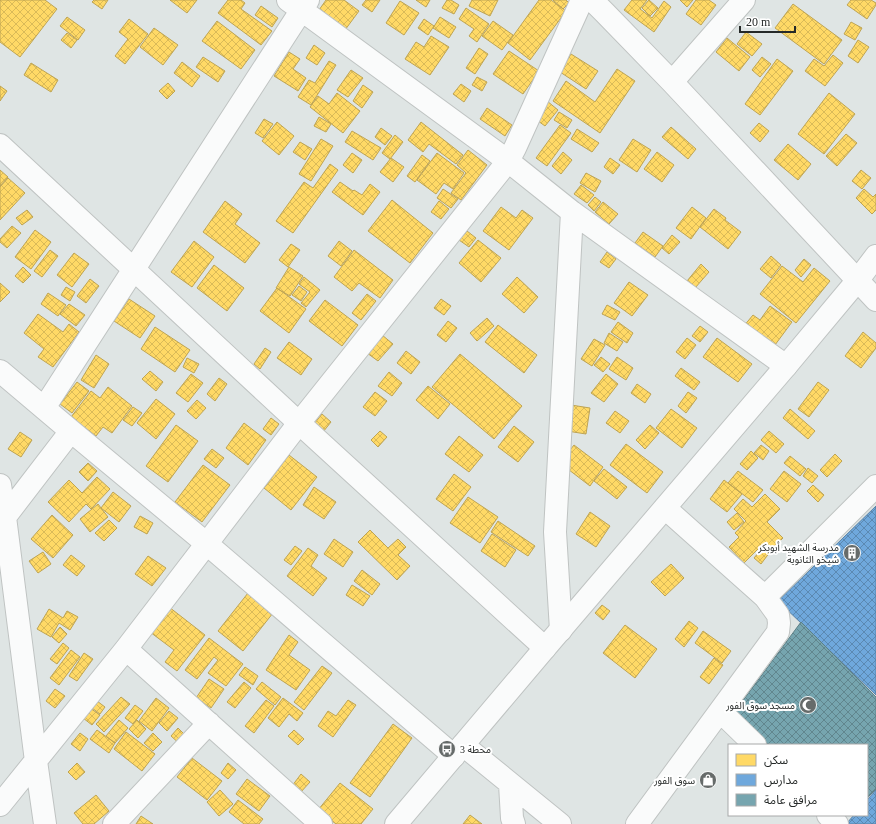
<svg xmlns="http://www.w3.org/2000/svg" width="876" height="824" viewBox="0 0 876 824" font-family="'Times New Roman','Noto Sans Arabic',serif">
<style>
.homes{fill:url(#homes-cross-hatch);stroke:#bea453}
.schools{fill:url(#schools-cross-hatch);stroke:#5982a6}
.public{fill:url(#public-cross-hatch);stroke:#5e8086}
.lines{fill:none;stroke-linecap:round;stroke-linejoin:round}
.street-casing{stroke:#bfc3c2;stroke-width:24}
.secondary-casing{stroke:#bfc3c2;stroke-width:24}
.street{stroke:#fafbfb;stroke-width:22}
.secondary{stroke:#fafbfb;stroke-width:22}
.labels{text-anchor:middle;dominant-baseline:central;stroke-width:4;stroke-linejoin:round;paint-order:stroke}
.poi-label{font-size:10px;fill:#252928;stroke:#fff;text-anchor:end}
</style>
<defs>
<pattern id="homes-cross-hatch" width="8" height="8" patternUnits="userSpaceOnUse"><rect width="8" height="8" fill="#ffd966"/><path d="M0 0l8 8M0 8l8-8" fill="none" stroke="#daba58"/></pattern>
<pattern id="schools-cross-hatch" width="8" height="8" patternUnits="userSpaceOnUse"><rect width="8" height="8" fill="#6fa8dc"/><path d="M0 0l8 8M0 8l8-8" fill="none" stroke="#5b89b2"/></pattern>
<pattern id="public-cross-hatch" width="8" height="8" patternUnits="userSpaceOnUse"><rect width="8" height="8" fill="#76a5af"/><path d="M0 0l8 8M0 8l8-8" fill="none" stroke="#61868e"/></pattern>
</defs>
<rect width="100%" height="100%" fill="#dfe5e4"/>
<path class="homes" d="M0,0H45L57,9L20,57L0,42Z
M94,0H108L102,9L92,2Z
M170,0H197L187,13Z
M228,0H241L245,3L241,9L272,31L261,45L218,13Z
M326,0H344L359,11L345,30L319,10Z
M366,0H380L372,12L362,5Z
M416,0H430L426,7Z
M447,0H451L459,5L454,14L442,8Z
M472,0H498L490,16L469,6Z
M539,0H551L566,11L530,60L508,43Z
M553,0H566L569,3L563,9Z
M632,0H647L640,9L652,18L664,1L671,7L654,32L624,10Z
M649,0L658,8L650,16L642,8Z
M680,0H693L687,7Z
M696,0H709L716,5L701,25L686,14Z
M851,0H871L876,3V5L867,19L847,5Z
M400,1L419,13L404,35L386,23Z
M793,4L842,40L824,64L775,28Z
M261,6L278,18L272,27L255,15Z
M466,8L489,24L477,42L469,36L474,29L459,19Z
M67,17L85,30L78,40L60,26Z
M440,17L456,27L449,38L433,28Z
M129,19L148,34L125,64L115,56L128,39L119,32Z
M424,19L434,26L428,35L418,28Z
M217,21L255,50L241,69L202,41Z
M493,21L513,35L502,50L482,36Z
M851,22L862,28L855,40L844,34Z
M154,28L178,45L163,65L140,47Z
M746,32L762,44L752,56L737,44Z
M67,33L77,40L71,48L61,40Z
M431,36L449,47L430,75L405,59L416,42L424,47Z
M727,38L750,57L739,71L716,52Z
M858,40L869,47L858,63L848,56Z
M314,45L325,53L317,65L306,58Z
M479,48L488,54L475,74L466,68Z
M509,51L539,71L523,94L493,74Z
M289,52L300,59L293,69L306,78L298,91L274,76Z
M571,54L598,71L586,89L560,72Z
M833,55L843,63L825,86L805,71L814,59L824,66Z
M203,57L225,71L218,82L196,67Z
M762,57L771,64L760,77L752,70Z
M777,59L793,71L760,115L745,104Z
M329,61L336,65L311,105L298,97L309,80L315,83Z
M182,62L200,76L192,87L174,73Z
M31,63L58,80L51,92L24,75Z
M617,69L635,81L600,133L553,101L566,81L595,102Z
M351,70L363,78L348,97L337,90Z
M477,77L487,82L482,91L472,85Z
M168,83L175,91L167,99L159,91Z
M461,84L471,91L464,102L453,94Z
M363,85L373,92L362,108L353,101Z
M0,86L7,91L0,101Z
M337,93L360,111L343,133L310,107L318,96L329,104Z
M829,93L855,114L824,154L798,134Z
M547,101L558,110L545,126L534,118Z
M487,108L512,125L505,136L480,119Z
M559,112L572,120L567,128L554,120Z
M319,117L331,124L326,132L314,126Z
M264,119L273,124L263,138L255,133Z
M277,122L294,136L279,155L262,141Z
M421,122L463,155L456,164L429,144L423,152L408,140Z
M759,123L769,131L760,142L750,133Z
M560,125L571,133L547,166L536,158Z
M671,127L696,149L688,159L662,137Z
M381,128L392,136L385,145L375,137Z
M577,129L599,143L592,152L571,139Z
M352,131L381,148L373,160L345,142Z
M846,134L857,143L837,166L826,156Z
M395,135L403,142L390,159L382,153Z
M321,139L333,146L311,181L299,174Z
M633,139L651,150L637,172L619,160Z
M300,142L312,149L305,160L293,152Z
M788,144L811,164L798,180L774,160Z
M468,150L487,165L461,200L451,193L466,173L457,165Z
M563,152L572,160L561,174L552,166Z
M657,152L674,165L662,182L644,169Z
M352,153L362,160L353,173L343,165Z
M437,153L464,173L453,189L444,183L436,194L417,180Z
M422,155L430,161L415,182L407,176Z
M391,158L404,167L393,182L380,172Z
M610,158L620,165L613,174L604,167Z
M330,164L338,170L293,233L276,221L304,182L313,188Z
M0,170L8,177L0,186Z
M861,170L871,178L862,189L852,181Z
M586,173L601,181L595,192L580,183Z
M8,178L25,193L0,220V187Z
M340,182L353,191L354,190L362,195L370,184L380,192L363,215L332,192Z
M581,185L594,195L587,203L574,194Z
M443,189L458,199L451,208L437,198Z
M864,189L873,197L876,194V210L872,214L856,198Z
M595,197L601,202L594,211L588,205Z
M392,200L433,233L410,263L368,231Z
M225,201L242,214L235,224L260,243L245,263L203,232Z
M439,201L449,209L441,219L431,212Z
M603,202L618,214L609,224L595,212Z
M501,207L516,218L522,210L533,218L509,250L483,231Z
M692,207L706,218L691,239L676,228Z
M714,209L726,218L725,220L741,232L728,249L700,227Z
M27,210L33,217L22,225L16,218Z
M12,226L21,233L7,248L0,242V239Z
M35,230L51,242L31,269L15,257Z
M467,231L476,238L469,247L459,240Z
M643,232L663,246L655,257L635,243Z
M672,235L680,242L669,254L662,248Z
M478,240L501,258L481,282L459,263Z
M194,241L214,257L192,287L171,272Z
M339,241L352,251L341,266L328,256Z
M291,244L300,250L288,267L279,260Z
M50,250L58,256L42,277L34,271Z
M354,250L393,280L380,298L359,283L352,291L334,277Z
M607,252L616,259L609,268L600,262Z
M74,253L89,264L72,287L57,275Z
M771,256L781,265L771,278L760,269Z
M804,259L811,265L801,277L795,270Z
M701,264L709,272L695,288L687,281Z
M214,265L244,288L227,311L197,288Z
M782,266L803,282L814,268L830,281L796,323L760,294Z
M23,267L31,275L23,283L15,276Z
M289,267L303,276L290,296L276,288Z
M304,277L320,290L306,307L301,303L310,292L299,284Z
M517,277L538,297L524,313L502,294Z
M90,279L99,286L86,303L77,296Z
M629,282L648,295L632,316L614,303Z
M0,283L10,292L0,302Z
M299,286L307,292L301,301L292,295Z
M66,287L75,292L70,301L61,295Z
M277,288L306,309L289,333L260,311Z
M48,293L66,305L58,316L41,304Z
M367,294L376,301L361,320L352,313Z
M129,299L155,316L140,338L114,321Z
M441,299L451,306L444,315L434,308Z
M325,300L358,325L342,346L309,321Z
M69,304L85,315L76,326L60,314Z
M607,305L620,312L615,320L602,314Z
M770,306L792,322L772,349L743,327L753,315L760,320Z
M38,314L63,332L69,324L79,332L53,367L38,357L44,349L24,333Z
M487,318L494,326L477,341L470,333Z
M448,321L457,328L446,342L437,335Z
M618,322L633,333L627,343L611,332Z
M498,325L537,355L524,373L485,342Z
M700,326L708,332L700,342L692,336Z
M155,327L190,350L175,372L141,349Z
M863,332L876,343V348L861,368L845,356Z
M609,333L623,342L617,351L604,343Z
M382,335L393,344L378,361L367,353Z
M687,338L696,345L685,359L676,352Z
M717,338L752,364L738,382L703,357Z
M594,339L605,345L592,366L581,359Z
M289,342L312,359L301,375L277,358Z
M265,348L271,352L260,369L254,364Z
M406,351L420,362L411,374L397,363Z
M460,354L522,406L494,439L432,387Z
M96,355L109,364L94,388L81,380Z
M601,357L610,364L603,372L594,365Z
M617,357L633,368L626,380L609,369Z
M187,358L199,364L194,373L183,367Z
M681,368L700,382L694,390L675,376Z
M150,371L163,382L156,391L142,379Z
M389,372L402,383L392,396L378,386Z
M191,374L203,383L188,402L176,393Z
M606,374L618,384L604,402L591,393Z
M219,378L227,384L215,401L207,394Z
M77,382L89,391L72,413L60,404Z
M818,382L829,390L809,417L798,409Z
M637,384L651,394L645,403L631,393Z
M428,386L450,404L438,419L416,400Z
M108,387L132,406L112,433L103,427L96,436L71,417L91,391L100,398Z
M375,392L387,401L375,416L363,407Z
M688,392L697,398L686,413L678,406Z
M156,399L175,414L156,439L137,423Z
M197,400L206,408L196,419L187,411Z
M571,405L590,408L586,434L567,431Z
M133,407L142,413L132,426L123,420Z
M671,409L697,428L682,448L656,428Z
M790,409L815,431L808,439L783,418Z
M615,411L629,421L620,433L606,423Z
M322,414L331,422L323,432L314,424Z
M271,418L279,424L271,435L263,429Z
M244,423L266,440L248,465L226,448Z
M176,425L198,441L168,482L146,466Z
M650,425L659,433L645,449L636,440Z
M514,426L534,442L518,462L498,447Z
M380,431L387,437L378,447L371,440Z
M769,431L784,444L776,453L761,440Z
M20,432L32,440L21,457L8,449Z
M459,436L483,455L469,472L445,454Z
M626,444L663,472L647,493L610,465Z
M574,445L603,467L590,486L560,463Z
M761,445L769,451L763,460L754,453Z
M212,449L224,458L216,468L204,459Z
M751,451L758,458L747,470L740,464Z
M835,454L842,461L827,477L820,470Z
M289,455L317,477L291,510L264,488Z
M790,456L806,469L800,476L784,463Z
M88,463L97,471L88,481L79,472Z
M203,465L230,485L202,522L175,502Z
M808,468L818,476L812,483L803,476Z
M604,469L627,487L617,499L594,481Z
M738,471L763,490L753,502L728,483Z
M784,471L801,484L787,502L770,489Z
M454,474L471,487L453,511L436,499Z
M97,477L110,489L91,509L86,504L69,522L48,502L69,480L82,493Z
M724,480L742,494L727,512L710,499Z
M813,485L824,495L818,502L807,491Z
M314,487L336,502L324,519L303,505Z
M113,492L131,506L119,522L101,508Z
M765,494L780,509L767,522L783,538L770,551L763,544L744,563L729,547L739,537L735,533L746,521L734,509L743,499L752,507Z
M468,497L498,517L480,543L450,523Z
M98,504L108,517L90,532L80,519Z
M590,512L610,526L596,547L576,534Z
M737,513L744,522L734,530L727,522Z
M52,515L73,535L53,558L31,539Z
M140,516L153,523L147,534L134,527Z
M109,520L117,528L104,541L95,533Z
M498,521L535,546L528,556L491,532Z
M370,530L388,548L398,539L406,547L398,555L410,566L397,580L358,542Z
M492,534L516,550L505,567L481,551Z
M334,539L353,552L343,567L324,554Z
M295,546L302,551L291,565L284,560Z
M763,547L770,552L761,564L754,558Z
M308,548L318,555L311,566L327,578L313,596L287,576Z
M43,552L51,564L38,573L29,561Z
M71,555L85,566L77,576L63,565Z
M148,556L166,568L152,586L135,574Z
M671,564L684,578L665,596L651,582Z
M362,570L380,584L372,595L354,581Z
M352,585L370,596L363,606L346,595Z
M248,593L273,613L243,651L218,631Z
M602,605L610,611L603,620L595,613Z
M169,607L205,635L177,671L165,662L174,650L150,632Z
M49,609L63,618L67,611L78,617L70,630L59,623L51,637L37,629Z
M689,621L698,628L684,647L675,639Z
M625,625L657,649L635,678L603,653Z
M60,627L67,634L59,643L52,637Z
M703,631L731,651L722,663L695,643Z
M289,635L298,642L289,655L310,670L296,690L266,670Z
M209,638L243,664L226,686L208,673L218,660L214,657L197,679L185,670Z
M63,643L69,648L57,664L50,659Z
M71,650L80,657L59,685L50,678Z
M84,653L93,659L77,681L69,676Z
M714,658L723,665L709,684L700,677Z
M322,666L332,673L304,710L294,702Z
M245,667L258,676L253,685L239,675Z
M209,679L224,689L211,708L196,698Z
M244,682L251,688L235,708L227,702Z
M262,682L281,697L275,705L256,689Z
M55,689L65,696L55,708L46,701Z
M121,697L130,704L104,732L96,724Z
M156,698L169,708L152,731L139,721Z
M283,698L303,713L297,721L289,714L279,727L268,718Z
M266,700L274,706L254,733L245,726Z
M348,700L356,705L333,737L318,726L328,711L336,716Z
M97,701L105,707L100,714L92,708Z
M135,705L143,711L133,724L125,718Z
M90,708L100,715L92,725L83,718Z
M169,711L178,718L167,731L159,723Z
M119,720L128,728L115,743L106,736Z
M137,720L146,729L138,738L129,729Z
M393,724L412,738L370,797L350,783Z
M178,728L188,738L181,745L171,736Z
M97,730L115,743L109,753L90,739Z
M294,730L304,739L298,745L288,736Z
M126,732L155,754L142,771L114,749Z
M80,733L88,739L80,751L71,744Z
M153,733L162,742L153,751L144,743Z
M192,758L222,781L207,800L177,777Z
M77,763L85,772L76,780L68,772Z
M228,763L236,770L228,779L221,773Z
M301,774L310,782L300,793L292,786Z
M247,779L270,796L259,811L236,794Z
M340,783L373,809L361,824H336L318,810Z
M220,790L233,804L219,816L207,802Z
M96,795L109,811L94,824H83L74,813Z
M238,800L263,819L259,824H244L229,812Z
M470,815L482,824H463Z
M141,816L153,824H136Z"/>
<path class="schools" d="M876,506V695L778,601Z
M876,790V824H849L847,823L854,815H867V800Z"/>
<path class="public" d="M801,622L876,697V789L867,798V745H766L733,714Z"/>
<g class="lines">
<g class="street-casing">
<path id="street" d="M288,0L508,161L572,212L786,366
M592,0L605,13L672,82L876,300
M672,82L744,0
M0,145L299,423L545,648
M0,371L71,431L207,544L454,756
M44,408L308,0
M0,485L5,517L36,761L45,824
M5,517L71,431
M765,597L876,486
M561,630L555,532L572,212
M126,649L321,824
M720,711L755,745
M463,745L560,824
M510,784L512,818L514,824
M0,805L126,649L299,423L508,161L515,148L582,0
M828,815L837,824
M114,824L209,723
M637,824L778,632L779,623L778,615L765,597L665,508"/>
</g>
<g class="secondary-casing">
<path id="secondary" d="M396,824L545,648L786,366L857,281L876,256"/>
</g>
<use href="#street" class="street"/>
<use href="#secondary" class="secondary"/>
</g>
<defs>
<g id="building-disc" transform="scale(0.9)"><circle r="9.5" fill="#666b6a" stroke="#fff"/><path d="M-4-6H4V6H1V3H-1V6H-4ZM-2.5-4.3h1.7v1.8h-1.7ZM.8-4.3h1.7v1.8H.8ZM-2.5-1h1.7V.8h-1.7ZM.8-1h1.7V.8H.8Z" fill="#fff"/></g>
<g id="mosque-disc" transform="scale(0.9)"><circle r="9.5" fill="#666b6a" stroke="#fff"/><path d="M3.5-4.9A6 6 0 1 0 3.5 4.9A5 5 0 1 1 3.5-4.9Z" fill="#fff"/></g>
<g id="bus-disc" transform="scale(0.9)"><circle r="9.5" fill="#666b6a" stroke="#fff"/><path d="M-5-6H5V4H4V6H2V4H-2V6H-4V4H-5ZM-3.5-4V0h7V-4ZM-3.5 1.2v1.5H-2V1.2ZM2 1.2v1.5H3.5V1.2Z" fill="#fff"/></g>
<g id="shop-disc" transform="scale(0.9)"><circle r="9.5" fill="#666b6a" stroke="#fff"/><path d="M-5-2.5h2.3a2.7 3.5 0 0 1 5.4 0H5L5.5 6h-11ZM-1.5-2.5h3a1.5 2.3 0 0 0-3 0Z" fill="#fff"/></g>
</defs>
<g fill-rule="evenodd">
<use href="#building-disc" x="852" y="553"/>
<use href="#mosque-disc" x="808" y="705"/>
<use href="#bus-disc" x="447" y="749"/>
<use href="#shop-disc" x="708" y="780"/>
</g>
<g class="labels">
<g class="poi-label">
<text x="839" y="547">مدرسة الشهيد أبوبكر<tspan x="839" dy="12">شيخو الثانوية</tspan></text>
<text x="795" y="705">مسجد سوق الفور</text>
<text x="460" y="749" text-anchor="start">محطة 3</text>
<text x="695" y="780">سوق الفور</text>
</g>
</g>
<rect x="728" y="744" width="140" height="72" fill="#ffffff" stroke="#a8a9a9"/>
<rect x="736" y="754" width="20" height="12" fill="#ffd966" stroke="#a8a9a9"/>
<text x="764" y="764" font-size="12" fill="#252928">سكن</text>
<rect x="736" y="774" width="20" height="12" fill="#6fa8dc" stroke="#a8a9a9"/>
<text x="764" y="784" font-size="12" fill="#252928">مدارس</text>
<rect x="736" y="794" width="20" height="12" fill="#76a5af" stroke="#a8a9a9"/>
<text x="764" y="804" font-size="12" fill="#252928">مرافق عامة</text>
<path d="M740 26v6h55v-6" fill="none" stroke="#252928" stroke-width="2"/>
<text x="746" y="26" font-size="12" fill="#252928" stroke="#ffffff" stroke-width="3" paint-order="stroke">20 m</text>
</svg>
